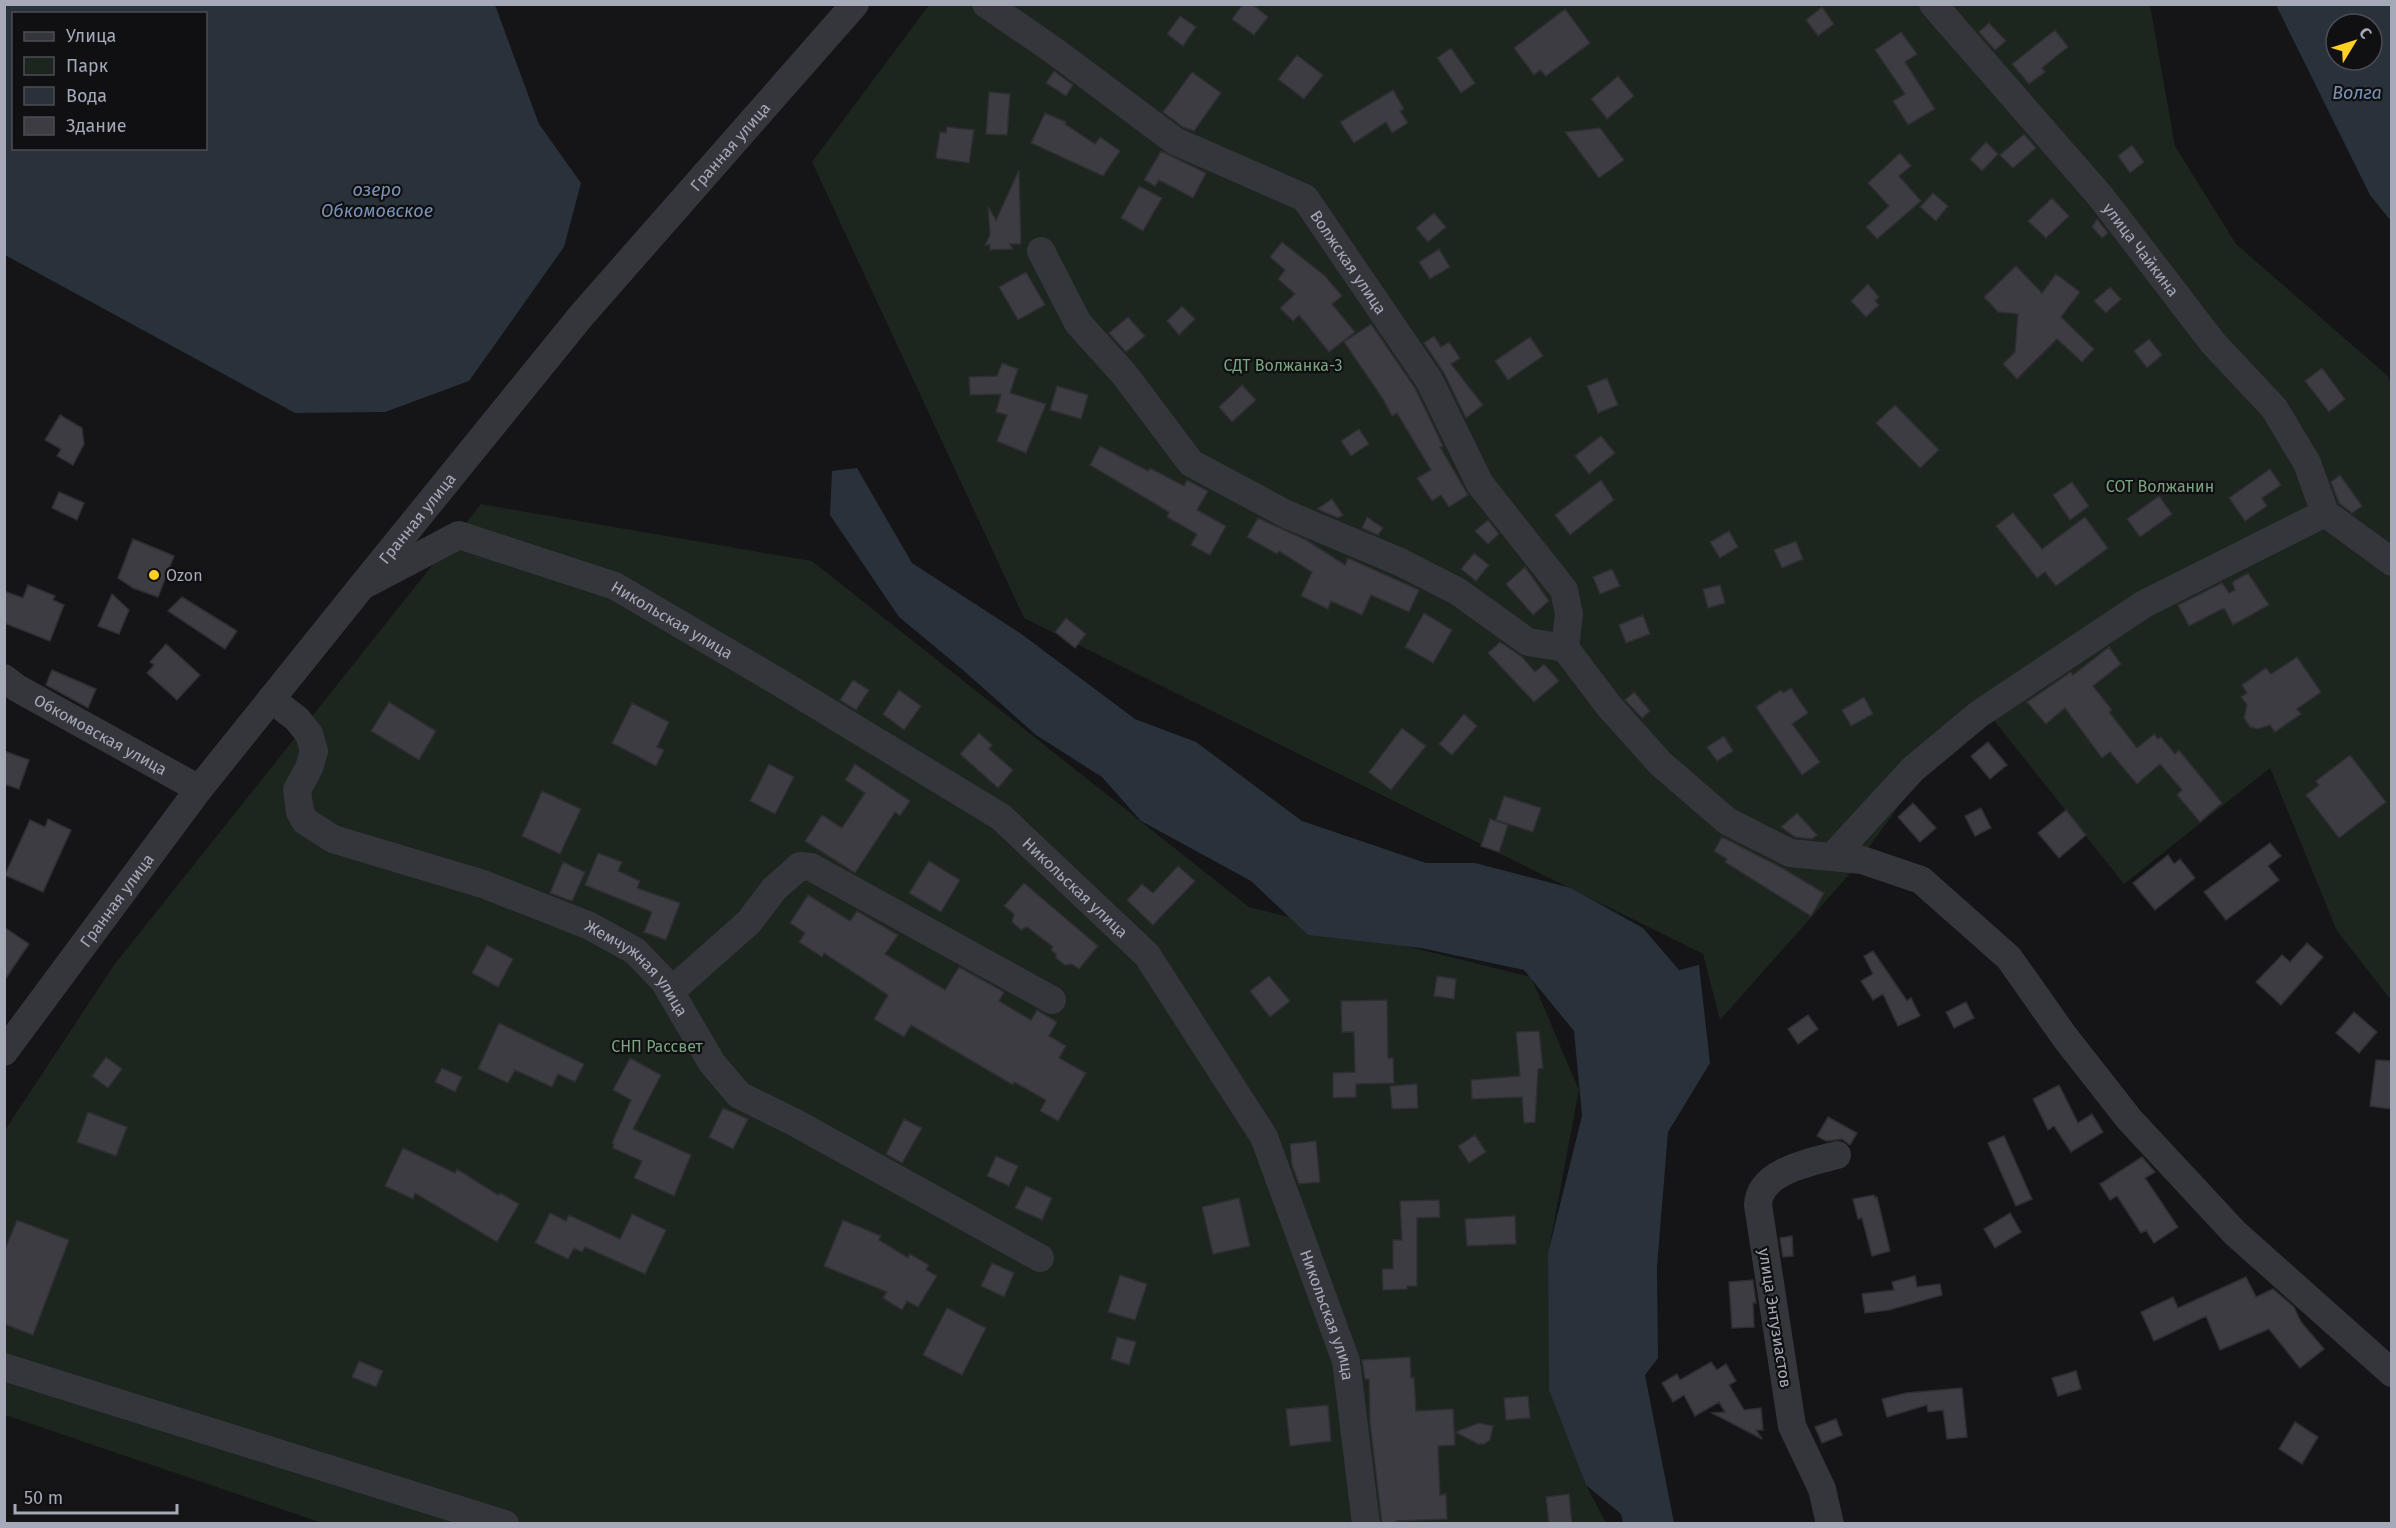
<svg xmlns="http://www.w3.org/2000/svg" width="2396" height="1528" viewBox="0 0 2396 1528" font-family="'Fira Sans',sans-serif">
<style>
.green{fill:#1c251e}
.water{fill:#29313b;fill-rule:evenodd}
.building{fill:#3c3c42;stroke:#2f2e33;stroke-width:1.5}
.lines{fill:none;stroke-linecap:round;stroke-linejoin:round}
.minor{stroke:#35353c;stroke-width:28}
.poi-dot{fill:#ffcf24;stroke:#100f11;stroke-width:2}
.labels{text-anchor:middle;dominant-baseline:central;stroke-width:4.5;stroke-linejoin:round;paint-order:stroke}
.street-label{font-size:16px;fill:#a5a9b8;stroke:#100f11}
.park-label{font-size:16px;fill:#7aa482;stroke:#100f11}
.poi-label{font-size:16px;fill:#a5a9b8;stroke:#100f11;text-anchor:start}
.water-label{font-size:18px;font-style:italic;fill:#7992b6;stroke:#100f11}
</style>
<rect width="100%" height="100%" fill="#151416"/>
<path class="green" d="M929,5H2150L2175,146L2236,244L2388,376L2391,383V1000L2337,931L2270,768L2124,884L1977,699L1848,876L1720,1020L1703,954L1024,618L812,162Z
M481,504L812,561L1249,907L1531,977L1579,1090L1549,1249L1585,1483L1606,1523H322L5,1415V1130L114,965Z"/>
<path class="water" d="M4,5H495L539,124L581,183L564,247L469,381L385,412L295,413L5,255ZM14,14H206V148H14Z
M2276,5H2391V221L2370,195ZM2336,24H2372V60H2336Z
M857,468L912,563L1020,633L1135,719L1196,742L1302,821L1426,863H1475L1571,888L1643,928L1679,970L1699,965L1710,1063L1668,1132L1657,1267L1658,1358L1645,1375L1674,1523H1623L1621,1514L1586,1485L1549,1390L1548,1253L1582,1116L1574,1031L1524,970L1421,948L1308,935L1251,881L1141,821L1102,777L1036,735L963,670L899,617L830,515L832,471Z"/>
<path class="building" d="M1243,4H1252L1268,17L1254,35L1232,19Z
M1822,7L1834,24L1818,36L1806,20Z
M1565,9L1590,43L1546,76L1540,70L1534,75L1514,48Z
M1180,16L1196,27L1183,46L1167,34Z
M1989,23L2006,41L1995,50L1979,32Z
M2055,30L2068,47L2042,68L2045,72L2029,84L2012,64Z
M1901,32L1917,54L1905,62L1935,109L1908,125L1893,101L1905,94L1875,50Z
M1451,48L1475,83L1461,93L1437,58Z
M1297,55L1323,75L1304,99L1278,79Z
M1054,71L1073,85L1066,96L1046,83Z
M1192,72L1221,93L1194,131L1183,127L1163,112Z
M1618,76L1634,96L1607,119L1591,99Z
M1393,90L1404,109L1400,111L1408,123L1392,133L1386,122L1354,143L1340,122Z
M989,92L1010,94L1007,135L986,134Z
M1045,113L1066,122L1065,124L1095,144L1100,137L1120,151L1103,176L1031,143Z
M947,127L974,130L969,163L936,158L940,132L946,133Z
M1600,128L1624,160L1599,178L1565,132Z
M2024,134L2036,148L2013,168L2000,155Z
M1986,142L1998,154L1982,171L1970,159Z
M2132,145L2144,162L2130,173L2118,156Z
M1161,151L1206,173L1193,198L1159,180L1155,186L1144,180Z
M1900,153L1911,166L1899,176L1921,201L1877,239L1866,227L1889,206L1868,183Z
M1019,170L1021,244H1010L1013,249L990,250V245H985L990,235L988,206L996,220Z
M1139,186L1162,198L1143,231L1121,218Z
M1933,193L1948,206L1936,221L1920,207Z
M2052,198L2069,216L2046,238L2028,221Z
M1434,213L1446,227L1428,242L1416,228Z
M2097,219L2108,233L2102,238L2092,227Z
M1282,242L1325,276L1342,296L1332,304L1355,332L1329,352L1299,315L1293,321L1280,308L1295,294L1278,279L1285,270L1270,257Z
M1439,249L1450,267L1430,279L1419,262Z
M2016,266L2042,293L2056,274L2080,292L2061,317L2094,349L2082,362L2057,339L2017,379L2003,364L2015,352L2018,314L1998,312L1984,297Z
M1026,272L1045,305L1018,320L999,287Z
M1868,284L1879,297L1875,301L1879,305L1866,317L1851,301Z
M2110,287L2121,299L2106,313L2094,301Z
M1182,306L1195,319L1179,335L1167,321Z
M1128,317L1145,336L1126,352L1109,333Z
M1371,324L1415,388L1443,446L1440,447L1468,495L1449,507L1441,495L1432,501L1417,478L1431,470L1397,413L1392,416L1383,399L1344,342Z
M1434,336L1441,347L1449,342L1460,358L1451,364L1483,405L1466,418L1444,373L1424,343Z
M1530,337L1543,356L1508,380L1495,361Z
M2149,339L2162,355L2147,368L2134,351Z
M1002,363L1018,369L1010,393L1046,404L1026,453L997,441L1007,415L996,412L1001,394L970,395L969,377L997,376Z
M2322,368L2345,399L2329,412L2305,381Z
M1607,378L1618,405L1598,413L1587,386Z
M1242,385L1256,400L1232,422L1219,407Z
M1057,386L1088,395L1081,419L1050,410Z
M1895,405L1939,450L1920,468L1876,423Z
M60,415L82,428L84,444L73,465L57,456L61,449L45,440Z
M1359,429L1369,444L1351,456L1341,441Z
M1601,436L1615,453L1589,474L1575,456Z
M1100,446L1148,471L1150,468L1184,486L1187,480L1208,491L1197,510L1226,526L1210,555L1191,545L1197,534L1167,517L1169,512L1090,465Z
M2270,469L2281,485L2262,498L2267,506L2245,521L2229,498Z
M2340,475L2362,506L2352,513L2339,503L2331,482Z
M1601,480L1614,500L1570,535L1555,515Z
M2072,482L2089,506L2070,520L2053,495Z
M59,492L84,503L77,520L52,508Z
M2159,496L2172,514L2140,537L2127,519Z
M1332,499L1343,515L1338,518L1317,509Z
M2013,513L2042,549L2085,517L2108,548L2056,586L2045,572L2037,578L1996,526Z
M1367,517L1383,528L1378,535L1362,528Z
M1258,518L1306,540L1345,565L1348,558L1419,590L1409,612L1371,595L1362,615L1331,601L1328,609L1301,596L1312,572L1279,551L1277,554L1247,537Z
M1488,520L1499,534L1488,544L1475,531Z
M1729,531L1738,547L1720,558L1710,542Z
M133,539L174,556L158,597L133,588L118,578Z
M1796,541L1803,559L1782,568L1774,550Z
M1474,553L1489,565L1476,581L1461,569Z
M1525,567L1549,601L1533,615L1506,584Z
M1612,569L1620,586L1600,594L1593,577Z
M2248,573L2269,605L2233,625L2224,608L2189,626L2178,605L2222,583L2229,593L2235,590L2232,582Z
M28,585L55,596L53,600L64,605L50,641L4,623V591L23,598Z
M1720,585L1725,603L1708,608L1703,589Z
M112,594L129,610L119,634L98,626Z
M182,597L237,631L225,649L168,611Z
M1424,613L1452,630L1433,663L1405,647Z
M1643,615L1650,634L1626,643L1619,625Z
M1066,618L1086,634L1075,648L1055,632Z
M1500,642L1522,657L1535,672L1544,664L1559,681L1534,702L1488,653Z
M166,644L200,675L177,700L147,673L154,665L150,662Z
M2109,647L2121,664L2093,686L2112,710L2109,712L2137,748L2154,734L2158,739L2161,737L2175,754L2179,750L2222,803L2200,822L2177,795L2182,790L2160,764L2137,784L2110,752L2102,758L2065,708L2046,724L2027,702L2071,672L2073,675Z
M2297,657L2321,692L2297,709L2301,714L2275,732L2270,725L2258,729L2250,727L2244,718L2247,705L2241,697L2247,693L2242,685L2266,668L2271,674Z
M52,670L96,689L88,708L46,685Z
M853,680L869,690L856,710L840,700Z
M1791,688L1808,713L1792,724L1820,762L1802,775L1756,707L1781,690L1783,693Z
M899,690L921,706L904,730L883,714Z
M1634,692L1650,711L1642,718L1625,700Z
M1864,697L1873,714L1851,726L1842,710Z
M389,702L436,731L419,760L371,731Z
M632,703L669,722L657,747L664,750L656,766L612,743Z
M1464,714L1477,726L1452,755L1439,744Z
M1402,728L1426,746L1391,790L1369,772Z
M979,733L992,745L989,749L1013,770L998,788L960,754Z
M1724,736L1733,751L1717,761L1707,747Z
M1988,742L2007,765L1990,779L1971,756Z
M4,751L29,760L19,789L4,784Z
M2350,755L2386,802L2339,838L2306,795L2319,785L2316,781Z
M769,764L794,777L775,814L750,801Z
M855,764L910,801L900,816L895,812L855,873L805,841L822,815L842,828L865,793L845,780Z
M542,791L581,809L560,854L522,836Z
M1504,796L1541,808L1533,832L1496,820Z
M1913,803L1936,828L1920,842L1898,817Z
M1981,808L1991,828L1975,836L1965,816Z
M2066,810L2086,835L2059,858L2038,833Z
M1797,813L1817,835L1812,839L1795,837L1781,827Z
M48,819L71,830L43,892L5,875L30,820L45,827Z
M1490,819L1508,825L1499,852L1481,846Z
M1722,837L1782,868L1824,893L1811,916L1725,862L1727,859L1714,851Z
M2270,843L2281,856L2268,866L2279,880L2226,920L2204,892Z
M598,853L622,862L618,871L640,881L637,888L680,903L666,940L644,932L652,912L585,885Z
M2168,855L2174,864L2180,859L2195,878L2155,910L2133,883Z
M929,861L960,880L941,912L909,893Z
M563,862L585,872L572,901L550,893Z
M1178,866L1195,881L1153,925L1127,900L1142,884L1153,893Z
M1024,883L1098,946L1079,969L1072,964L1065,965L1056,958V954L1051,950L1053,947L1027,927L1021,930L1012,922L1014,914L1004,906Z
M808,895L850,921L857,911L898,935L885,954L945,990L959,967L1004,992L999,1001L1031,1020L1037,1010L1057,1022L1049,1036L1066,1046L1059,1058L1086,1073L1058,1121L1040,1111L1046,1100L1014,1082L1013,1085L911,1025L904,1037L874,1019L888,995L824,953L822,957L799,942L805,933L790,923Z
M4,927L29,944L4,981Z
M2307,943L2323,957L2281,1005L2256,982L2282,955L2290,962Z
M487,945L513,959L498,987L472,973Z
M1873,951L1907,1001L1911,998L1920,1016L1898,1026L1883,994L1873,1000L1861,981L1873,974L1864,956Z
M1269,976L1290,1001L1270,1017L1250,991Z
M1437,976L1456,979L1454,999L1434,996Z
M1387,1000L1388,1058H1393L1394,1083L1356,1084V1097L1333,1098V1073L1355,1072L1354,1032H1342L1341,1001Z
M1966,1002L1974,1018L1954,1028L1946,1012Z
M2354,1012L2377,1032L2359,1053L2336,1033Z
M1808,1015L1818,1029L1798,1044L1788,1029Z
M499,1023L584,1064L575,1082L558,1074L552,1087L515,1070L508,1083L478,1069Z
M1539,1031L1543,1068L1538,1069L1535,1122L1524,1123L1522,1097L1472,1099L1471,1080L1520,1076L1516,1032Z
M106,1057L122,1069L108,1088L92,1076Z
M630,1058L661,1075L633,1129L691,1155L674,1196L634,1178L642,1161L613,1148L614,1144L612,1143L631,1100L613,1090Z
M2376,1060L2391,1061V1109L2370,1106Z
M442,1068L462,1077L455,1092L435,1082Z
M1417,1084L1418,1108L1392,1109L1390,1086Z
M2059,1085L2078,1123L2092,1114L2103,1132L2071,1152L2054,1126L2048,1130L2033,1099Z
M723,1108L748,1119L733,1149L709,1137Z
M88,1112L127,1127L116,1156L77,1142Z
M1828,1117L1857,1133L1850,1145L1842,1139L1826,1141L1817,1136Z
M904,1119L922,1128L902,1163L886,1154Z
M1475,1135L1486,1152L1469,1163L1458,1146Z
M2004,1136L2032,1199L2016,1206L1988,1143Z
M1316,1141L1320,1182L1299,1184L1292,1165L1290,1144Z
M403,1148L455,1173L457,1169L498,1195L500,1193L519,1204L497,1242L415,1193L413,1199L385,1186Z
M996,1156L1018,1166L1009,1186L987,1176Z
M2142,1157L2155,1172L2145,1178L2178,1227L2154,1243L2146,1230L2141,1233L2117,1196L2110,1200L2100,1184Z
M1026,1186L1052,1198L1042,1220L1015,1208Z
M1874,1195L1875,1198L1877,1197L1890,1251L1872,1256L1862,1218L1858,1219L1853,1199Z
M1239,1198L1250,1246L1213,1254L1202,1207Z
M1439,1200L1440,1217L1417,1218V1286H1407V1289L1383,1290L1382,1269H1393V1240H1402L1400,1201Z
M550,1213L566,1221L569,1215L620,1239L632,1214L666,1230L645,1274L585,1247L582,1252L574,1248L568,1259L535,1243Z
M2010,1213L2021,1232L1995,1248L1984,1229Z
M1515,1216L1516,1244L1467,1246L1465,1219Z
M17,1220L69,1240L33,1335L4,1324V1252Z
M843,1220L881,1236L879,1240L908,1258L910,1254L929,1265L926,1270L937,1276L918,1307L907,1301L902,1310L883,1298L887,1292L824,1266Z
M1792,1236L1793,1256L1783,1257L1780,1238Z
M992,1263L1014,1273L1004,1297L981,1286Z
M1120,1275L1147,1284L1135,1320L1108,1312Z
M1915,1276L1917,1287L1940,1284L1942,1295L1889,1310L1865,1313L1862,1294L1894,1290L1892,1282Z
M2246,1277L2256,1297L2273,1289L2294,1307L2301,1322L2324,1349L2300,1368L2269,1329L2220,1350L2206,1316L2154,1341L2141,1312L2173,1297L2178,1308Z
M1753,1280L1756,1303H1753L1754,1327L1732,1328L1729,1282Z
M947,1308L986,1328L962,1375L923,1355Z
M1117,1337L1136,1342L1129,1365L1111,1359Z
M1410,1357L1411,1378L1414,1377L1416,1411L1453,1409L1455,1445L1438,1446L1440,1495L1446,1494L1447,1519L1396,1521V1523L1382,1524L1370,1423L1369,1379H1365L1362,1360Z
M359,1361L383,1371L376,1387L352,1377Z
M1711,1362L1717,1370L1726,1364L1736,1381L1729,1385L1744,1410L1761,1408L1763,1430H1756L1762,1439L1712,1413L1725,1412L1719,1402L1695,1416L1684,1395L1673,1402L1662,1383L1677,1374L1680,1380Z
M2076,1371L2081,1389L2058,1396L2052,1378Z
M1962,1388L1967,1437L1947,1439L1943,1410L1928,1412L1927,1405L1887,1417L1882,1399L1906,1393Z
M1528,1396L1530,1418L1506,1420L1504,1398Z
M1328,1405L1331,1441L1290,1446L1286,1409Z
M1836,1419L1842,1435L1822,1443L1815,1427Z
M2295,1422L2318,1437L2302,1464L2279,1449Z
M1479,1423L1493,1426L1490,1440L1484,1444H1478L1455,1432Z
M1569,1494L1572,1524H1549L1546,1497Z"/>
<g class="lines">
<g class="minor">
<path id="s1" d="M986,4L1053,50L1175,141L1305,198L1429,380L1480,484L1564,590L1569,614L1565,648"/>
<path id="s2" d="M1933,4L2101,197L2213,343L2274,408L2307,463L2325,513"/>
<path d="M1041,251L1078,323L1124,374L1191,463L1286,514L1400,562L1457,591L1528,642L1565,648L1609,706L1660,763L1727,821L1790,853L1862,860L1921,880L2009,958L2064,1036L2129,1119L2235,1233L2392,1373"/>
<path id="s3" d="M362,586L459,535L615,586L777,681L1001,817L1147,955L1264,1137L1346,1361L1366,1524"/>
<path id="s4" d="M4,678L17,688L199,789"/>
<path id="s5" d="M271,699L297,719L309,734L314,751L309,768L297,790L300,812L305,821L333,839L483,884L590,926L635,951L664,981L712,1063L739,1095L794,1122L1040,1258"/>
<path d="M1832,857L1913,769L1979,714L2144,604L2325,513L2392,562"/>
<path d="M670,992L749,922L774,889L800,866L811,867L1052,1000"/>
<path id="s6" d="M4,1052L199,789L362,586L581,316L855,4"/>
<path d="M4,1367L505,1524"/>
<path d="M1830,1524L1822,1489L1792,1426L1758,1205C1759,1171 1811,1162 1837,1155"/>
</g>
</g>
<circle class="poi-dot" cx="154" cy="575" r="6"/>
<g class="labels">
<g class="street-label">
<text stroke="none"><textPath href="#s6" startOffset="1161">Гранная улица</textPath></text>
<text stroke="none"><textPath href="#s2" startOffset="322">улица Чайкина</textPath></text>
<text stroke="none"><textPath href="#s1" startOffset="453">Волжская улица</textPath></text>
<text stroke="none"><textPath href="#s6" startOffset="675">Гранная улица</textPath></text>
<text stroke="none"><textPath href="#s3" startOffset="340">Никольская улица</textPath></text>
<text stroke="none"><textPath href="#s4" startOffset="112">Обкомовская улица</textPath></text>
<text stroke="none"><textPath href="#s3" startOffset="826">Никольская улица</textPath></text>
<text stroke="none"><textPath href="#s6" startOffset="189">Гранная улица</textPath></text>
<text stroke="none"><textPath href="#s5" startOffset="514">Жемчужная улица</textPath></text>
<text stroke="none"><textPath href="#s3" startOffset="1330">Никольская улица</textPath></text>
<text transform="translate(1775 1318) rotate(81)">улица Энтузиастов</text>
</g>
<g class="park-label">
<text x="1283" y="365">СДТ Волжанка-3</text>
<text x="2160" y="486">СОТ Волжанин</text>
<text x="657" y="1046">СНП Рассвет</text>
</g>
<g class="poi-label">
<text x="166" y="575">Ozon</text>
</g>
<g class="water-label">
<text x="2357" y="93">Волга</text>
<text x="377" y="190">озеро<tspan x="377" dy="21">Обкомовское</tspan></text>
</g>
</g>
<rect width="2396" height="1528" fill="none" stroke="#a5a9b8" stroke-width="12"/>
<rect x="12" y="12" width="195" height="138" fill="#100f11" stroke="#4c4d54" stroke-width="1.5"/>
<rect x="24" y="32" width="30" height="9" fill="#35353c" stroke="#4c4d54" stroke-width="1.5"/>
<text x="66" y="42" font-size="18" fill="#a5a9b8">Улица</text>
<rect x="24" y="57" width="30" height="18" fill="#1c251e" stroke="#4c4d54" stroke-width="1.5"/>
<text x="66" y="72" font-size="18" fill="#a5a9b8">Парк</text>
<rect x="24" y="87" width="30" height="18" fill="#29313b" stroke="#4c4d54" stroke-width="1.5"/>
<text x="66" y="102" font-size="18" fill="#a5a9b8">Вода</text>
<rect x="24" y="117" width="30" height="18" fill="#3c3c42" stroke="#4c4d54" stroke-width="1.5"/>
<text x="66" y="132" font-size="18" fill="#a5a9b8">Здание</text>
<g transform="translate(2354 42) rotate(52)"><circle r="28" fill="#100f11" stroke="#4c4d54" stroke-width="1.5"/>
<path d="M0-4.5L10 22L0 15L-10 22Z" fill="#ffcf24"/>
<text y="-9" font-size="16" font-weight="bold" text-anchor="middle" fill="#a5a9b8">С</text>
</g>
<path d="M15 1504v9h162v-9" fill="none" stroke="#a5a9b8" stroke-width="3"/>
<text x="24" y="1504" font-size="18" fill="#a5a9b8" stroke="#100f11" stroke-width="4.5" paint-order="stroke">50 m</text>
</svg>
